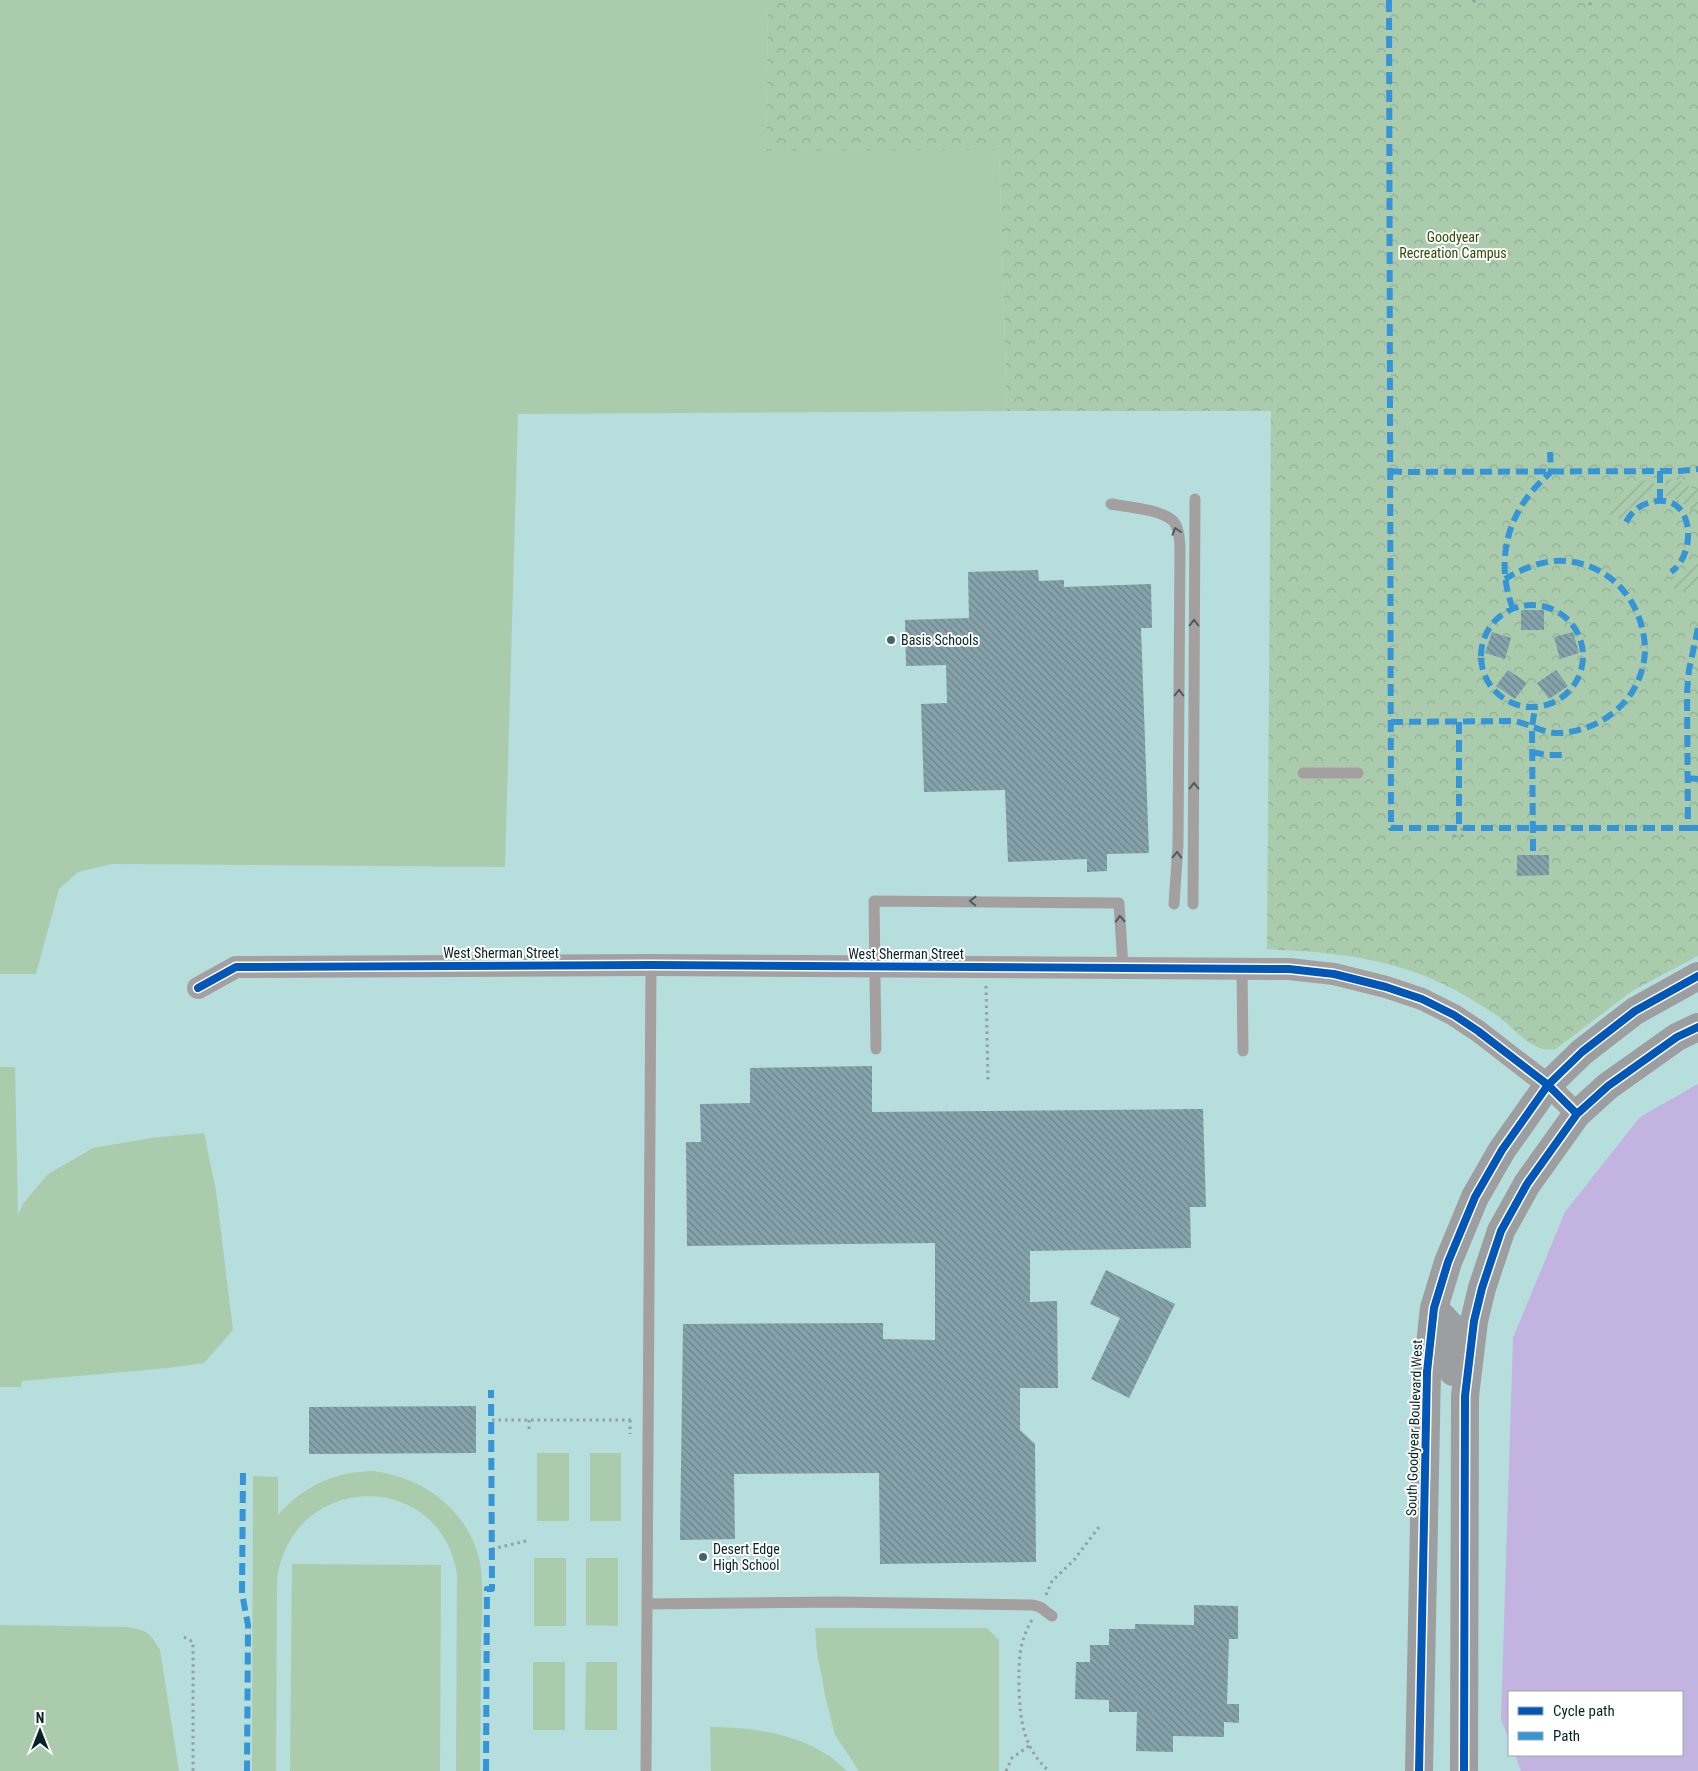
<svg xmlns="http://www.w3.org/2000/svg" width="1698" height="1771" viewBox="0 0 1698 1771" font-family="'Roboto Condensed',sans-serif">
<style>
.grass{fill:#aaccad}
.park{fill:url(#park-crowns)}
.garden{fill:url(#garden-furrows)}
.water{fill:#c2b3e0}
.building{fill:url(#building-back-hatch)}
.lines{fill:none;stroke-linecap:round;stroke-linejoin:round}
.path{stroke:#949fa0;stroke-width:3;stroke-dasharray:2.5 4;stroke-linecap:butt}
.lane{stroke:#a4a0a0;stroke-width:11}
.street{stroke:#a4a0a0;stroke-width:22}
.secondary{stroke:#9d9e9f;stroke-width:28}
.quiet{stroke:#3695d6;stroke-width:6;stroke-dasharray:12 6;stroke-linecap:butt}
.cycleway-casing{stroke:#fff;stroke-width:11}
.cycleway{stroke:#0057b8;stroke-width:8}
.oneway{stroke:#4c5c5c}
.poi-dot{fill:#426664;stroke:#fff;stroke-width:2}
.labels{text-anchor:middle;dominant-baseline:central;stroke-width:4;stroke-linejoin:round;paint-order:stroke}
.park-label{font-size:14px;fill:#2e4d02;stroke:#fff}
.poi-label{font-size:14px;fill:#042524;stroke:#fff;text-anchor:start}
.street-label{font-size:14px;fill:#042524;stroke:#fff}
</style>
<defs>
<pattern id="park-crowns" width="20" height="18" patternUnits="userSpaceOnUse" patternTransform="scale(1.25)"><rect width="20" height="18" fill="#aaccad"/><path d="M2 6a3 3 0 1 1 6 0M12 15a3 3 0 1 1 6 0" fill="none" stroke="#91af95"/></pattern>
<pattern id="garden-furrows" width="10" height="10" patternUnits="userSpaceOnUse" patternTransform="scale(1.25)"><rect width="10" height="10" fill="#aaccad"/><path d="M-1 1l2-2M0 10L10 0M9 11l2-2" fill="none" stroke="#91af95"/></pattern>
<pattern id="building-back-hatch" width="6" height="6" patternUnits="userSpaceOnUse" patternTransform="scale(1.25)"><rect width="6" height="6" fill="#86a2aa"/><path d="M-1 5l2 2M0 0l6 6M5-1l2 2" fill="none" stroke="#6b848a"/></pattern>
</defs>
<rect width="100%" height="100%" fill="#b6dedc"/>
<path class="grass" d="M0,0H768L766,151L999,149L1007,411L518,414L505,867L112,864L78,872L59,889L36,974H0Z
M0,1067H15L18,1215L23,1204L48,1174L93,1148L151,1138L204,1133L216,1191L233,1330L204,1363L168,1368L22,1381L21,1387H0Z
M537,1453H569V1521H537Z
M590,1453H621V1521H590Z
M374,1471C423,1478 466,1508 479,1558C485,1584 481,1622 481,1649C481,1690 480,1730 480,1771H456L457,1574C440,1468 292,1471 277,1579L276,1771H252L253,1476L278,1477V1515C305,1485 334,1472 374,1471Z
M534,1558H566V1626H534Z
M586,1558H618V1626L586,1625Z
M292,1564L441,1565L440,1771H290Z
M0,1625L127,1627C147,1630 150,1633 160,1650L179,1771H0Z
M815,1628H987L999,1640V1771H859L835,1735L825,1695L817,1652Z
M533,1662H565V1730H533Z
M586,1662H617V1730H585Z
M710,1727C751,1727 795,1733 829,1756C836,1760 841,1766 847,1771H711Z"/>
<path class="park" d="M768,0H1698V956L1632,991L1556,1049C1533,1054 1515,1029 1498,1016C1488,1009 1476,1003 1466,996C1403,959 1339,952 1267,949L1271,411H1007L999,150L766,151Z"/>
<path class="garden" d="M1654,478V496C1639,499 1629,506 1621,520L1605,513C1615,493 1632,482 1654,478Z
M1665,478L1680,481L1697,491L1698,505L1691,510L1679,500L1665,496Z
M1696,557L1698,558V583L1676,595L1671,578L1687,569Z"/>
<path class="water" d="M1698,1084V1771H1521L1515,1755H1682V1692H1509V1740L1501,1719L1513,1338L1565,1212L1640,1117Z"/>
<path class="building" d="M1038,570L1039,581L1064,580V587L1151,584L1152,628H1141L1149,853L1107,854V871L1087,872V859L1008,862L1005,790L924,792L921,704L947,703L946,665L906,666L905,620L969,618L968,572Z
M1521,610H1544V630H1521Z
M1492,632L1511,638L1505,659L1485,653Z
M1573,632L1579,653L1560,659L1554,637Z
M1508,670L1527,683L1515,699L1496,686Z
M1556,670L1568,686L1549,699L1537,683Z
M1517,855H1549V875L1517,876Z
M872,1066V1112L1203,1109L1206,1207H1190L1191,1248L1030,1251V1302L1057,1301L1058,1388H1020V1430L1035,1444L1036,1562L880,1564L879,1473L734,1474L735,1539L680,1540L683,1324L883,1323V1339L935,1340V1243L687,1246L686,1142H701L700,1104L750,1103V1068Z
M1106,1270L1175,1304L1129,1398L1091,1379L1120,1318L1090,1304Z
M476,1406V1453L309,1454V1407Z
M1194,1605L1238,1606V1639H1229L1227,1704H1239V1723L1224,1722V1737L1173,1736V1752L1136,1751L1137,1712H1109V1700L1075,1699L1076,1662H1090V1645H1109V1629H1135V1624L1194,1625Z"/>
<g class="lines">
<path class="path" d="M1474,0V5
M1590,5V0
M1462,828V837
M1454,837V828
M986,986L988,1081
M492,1420H634
M529,1420V1433
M630,1420V1434
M492,1549L526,1541
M1046,1595L1052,1581L1074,1560L1099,1527
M1032,1620C1018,1644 1019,1661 1019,1687C1020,1720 1023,1748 1049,1771
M184,1637L193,1642V1771
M1006,1771L1012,1758L1030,1745"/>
<path class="lane" d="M1111,504C1127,507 1159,509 1172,520C1179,526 1179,537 1180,545L1178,845L1174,904
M1303,773H1358
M1193,904L1195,499
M1242,969L1243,1051
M876,1049L874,901L1119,903L1123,968
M647,1604L836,1602L1033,1605L1040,1607L1052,1616
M646,1771L651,965"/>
<path class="street" d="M198,988L236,967L651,965L1289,969L1334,974L1386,987L1422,999L1454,1015L1478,1031L1548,1085L1577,1114"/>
<path class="secondary" d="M1434,1308L1451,1326L1454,1339L1453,1372
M1419,1771L1427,1372L1434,1308L1448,1262L1475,1197L1502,1150L1548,1085L1582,1052L1635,1011L1698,976
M1464,1771L1465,1396L1474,1321L1482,1288L1501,1231L1527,1184L1577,1114L1608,1086L1677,1037L1698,1027"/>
<path class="quiet" d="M1389,0L1391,828H1688L1687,692L1689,670L1698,628
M1390,471L1403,472L1680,471L1698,469
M1660,471V501
M1626,522C1631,513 1638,506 1648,503C1695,488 1698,554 1671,572
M1481 656a51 51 0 1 1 102 0a51 51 0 1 1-102 0Z
M1513,609C1497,567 1504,523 1534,489C1539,483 1545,478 1551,472L1550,452
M1391,722L1513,721C1529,723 1543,734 1560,733C1579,732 1598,725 1613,713C1633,697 1645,674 1645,648C1643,598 1605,558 1554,561C1536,563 1520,570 1505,579
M1459,722V828
M1532,752L1547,755H1566
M1687,778L1698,779
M1688,828H1698
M1533,851L1532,727L1535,708
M243,1473L242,1593L248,1625L247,1771
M486,1771L487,1589H492L491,1390"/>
<g class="cycleway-casing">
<path id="cycleway" d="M198,988L236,967L651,965L1289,969L1334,974L1386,987L1422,999L1454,1015L1478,1031L1548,1085L1577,1114
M1419,1771L1427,1372L1434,1308L1448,1262L1475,1197L1502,1150L1548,1085L1582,1052L1635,1011L1698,976
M1464,1771L1465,1396L1474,1321L1482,1288L1501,1231L1527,1184L1577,1114L1608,1086L1677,1037L1698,1027"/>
</g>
<use href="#cycleway" class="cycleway"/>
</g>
<defs><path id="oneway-chevron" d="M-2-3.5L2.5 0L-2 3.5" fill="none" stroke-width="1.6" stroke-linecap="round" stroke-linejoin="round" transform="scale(1.25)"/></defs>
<g class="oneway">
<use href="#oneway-chevron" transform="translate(1176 531) rotate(-108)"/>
<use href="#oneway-chevron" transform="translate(1194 623) rotate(-90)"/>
<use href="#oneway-chevron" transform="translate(1179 693) rotate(-90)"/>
<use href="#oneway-chevron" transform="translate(1194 786) rotate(-90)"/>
<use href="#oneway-chevron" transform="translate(1177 855) rotate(-88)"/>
<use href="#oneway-chevron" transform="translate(973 901) rotate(-179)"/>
<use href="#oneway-chevron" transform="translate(1120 919) rotate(-93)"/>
</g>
<g class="poi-dot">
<circle cx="891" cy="640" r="5"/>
<circle cx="703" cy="1557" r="5"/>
</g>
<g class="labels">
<g class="park-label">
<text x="1453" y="237">Goodyear<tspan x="1453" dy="16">Recreation Campus</tspan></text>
</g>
<g class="poi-label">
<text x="901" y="640">Basis Schools</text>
<text x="713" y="1549">Desert Edge<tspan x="713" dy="16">High School</tspan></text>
</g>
<g class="street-label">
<text x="501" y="953">West Sherman Street</text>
<text x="906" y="954">West Sherman Street</text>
<text transform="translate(1414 1428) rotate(-88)">South Goodyear Boulevard West</text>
</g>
</g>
<rect x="1508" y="1691" width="175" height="65" fill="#ffffff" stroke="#9ba8a7"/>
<rect x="1518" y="1707" width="25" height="8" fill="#0057b8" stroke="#9ba8a7"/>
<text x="1553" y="1716" font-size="15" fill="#042524">Cycle path</text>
<rect x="1518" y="1732" width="25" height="8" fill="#3695d6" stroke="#9ba8a7"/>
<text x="1553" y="1741" font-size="15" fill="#042524">Path</text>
<g transform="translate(40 1731)" stroke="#ffffff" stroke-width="4" paint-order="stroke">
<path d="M0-4L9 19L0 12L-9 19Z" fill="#042524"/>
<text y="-8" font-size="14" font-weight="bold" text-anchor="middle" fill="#042524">N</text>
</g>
</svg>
